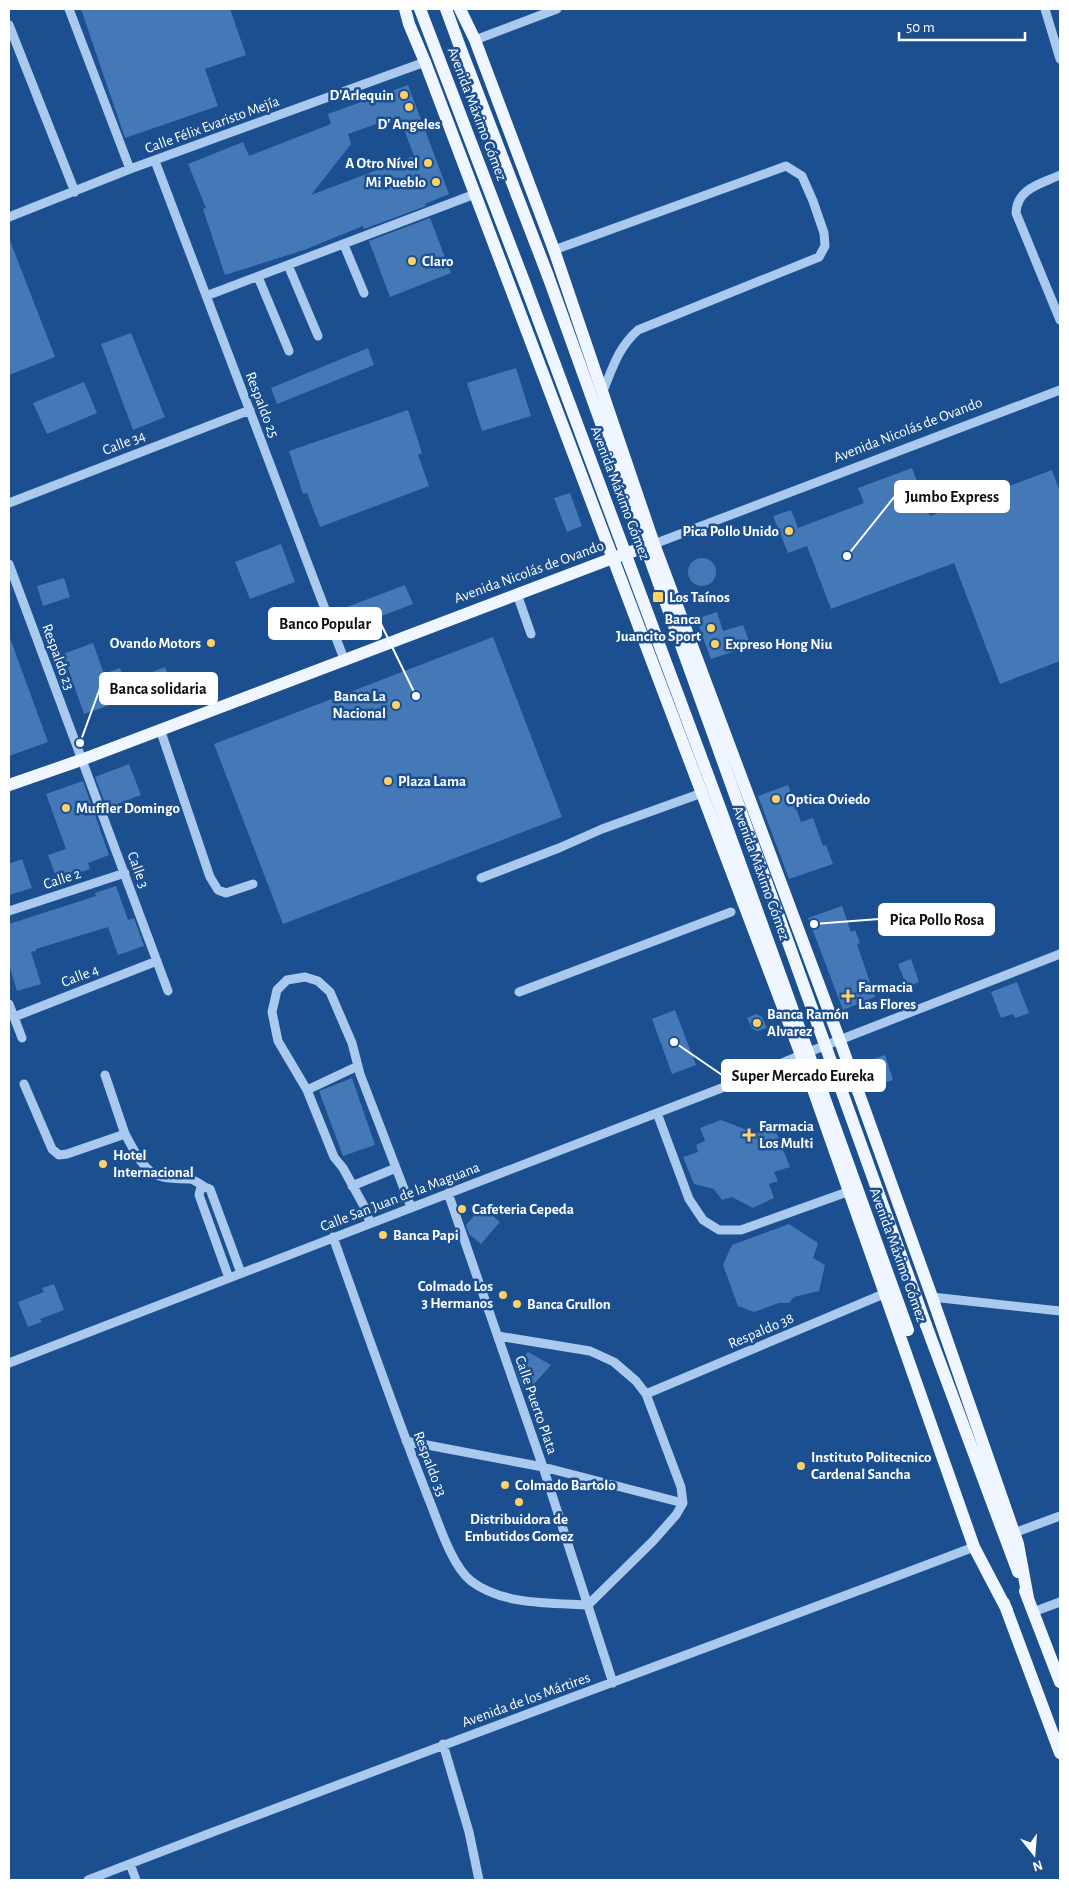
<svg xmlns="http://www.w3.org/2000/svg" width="1069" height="1889" viewBox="0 0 1069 1889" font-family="'Alegreya Sans',sans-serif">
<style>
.building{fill:#4478b7;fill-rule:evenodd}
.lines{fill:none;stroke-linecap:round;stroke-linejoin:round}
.minor{stroke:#a9c9ee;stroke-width:9}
.major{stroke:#f0f6ff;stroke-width:12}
.major-bridge{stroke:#f0f6ff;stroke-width:12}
.poi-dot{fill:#ffd166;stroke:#1b4f8f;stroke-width:2}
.labels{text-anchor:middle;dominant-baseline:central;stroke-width:5;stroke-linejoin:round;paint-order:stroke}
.poi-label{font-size:15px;font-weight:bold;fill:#fff;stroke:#1b4f8f;text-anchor:start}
.street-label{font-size:15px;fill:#fff;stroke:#1b4f8f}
.leader{fill:none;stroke:#fff;stroke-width:2}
.callout-dot{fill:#fff;stroke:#1b4f8f;stroke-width:2}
.callout{fill:#fff;stroke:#fff;stroke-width:2}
.callout-label{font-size:16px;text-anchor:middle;font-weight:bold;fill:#111}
</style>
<rect width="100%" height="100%" fill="#1b4f8f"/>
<path class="building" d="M81,9H230L246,55L205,69L218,106L125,138Z
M408,85L449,194L425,204L426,206L364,229L363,226L304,250L225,275L203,209L206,208L188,164L243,142L249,156L331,124L328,114ZM399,116L414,156L311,195L351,144L348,134Z
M430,218L451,273L390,297L369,241Z
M9,238L55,357L9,375Z
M131,333L165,417L133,430L101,344Z
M368,348L374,365L277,404L271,388Z
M516,368L531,416L482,431L467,383Z
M84,382L97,413L47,434L33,403Z
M408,410L422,453L418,455L429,486L320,527L307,493L303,494L289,451Z
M912,468L930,516L1052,470L1060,492V661L1000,684L954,563L831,609L807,546L788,553L773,516L791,510L798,528L864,503L858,488Z
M570,493L582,526L567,532L554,498Z
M281,544L295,582L250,599L235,562Z
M688 572a14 14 0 1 1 28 0a14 14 0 1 1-28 0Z
M64,578L70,597L43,606L37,586Z
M405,585L413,604L348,629L343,616L349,613L347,607Z
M717,612L723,631L743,625L751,646L711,659L696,619Z
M493,637L562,817L283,924L214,744Z
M9,638H10L48,742L9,756Z
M93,643L104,674L120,668L125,683L165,667L175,692L151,701L147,692L84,714L63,654Z
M129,764L141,795L107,808L95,777Z
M83,781L109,855L88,863L90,869L57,880L48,855L66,849L46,794Z
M788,785L801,822L813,818L823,846L826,845L833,864L789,879L758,796Z
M22,859L32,888L9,895V864Z
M116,886L128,920L134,918L144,946L118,955L108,927L36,949V951L31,952L41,984L17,991L9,965V924L96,896L95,893Z
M842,906L851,932L855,930L860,943L857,944L875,997L843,1010L808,918Z
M911,959L919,982L907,987L898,964Z
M1017,982L1029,1013L1015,1018L1013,1014L1001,1018L991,992Z
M675,1010L696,1065L672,1074L652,1019Z
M756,1014L762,1017L767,1028L757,1031L752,1028L747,1018Z
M885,1055L893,1080L875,1086L866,1062Z
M352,1078L375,1145L343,1156L319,1091Z
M721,1120L755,1133L774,1127L790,1167L774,1172L778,1181L769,1184L774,1198L753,1208L732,1197L722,1200L714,1189L694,1184L683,1157L698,1152L696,1145L705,1141L700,1128Z
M482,1207L500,1222L481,1244L469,1234L466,1225Z
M789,1224L818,1243L813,1258L825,1265L819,1291L794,1297L789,1303H779L754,1312L738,1306L723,1265L732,1245Z
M54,1284L64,1310L40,1319L42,1322L28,1327L18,1302L44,1292L42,1288Z
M528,1352L551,1365L527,1392L521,1384L515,1367Z"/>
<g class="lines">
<path class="minor" d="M69,9L130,169
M1045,9L1060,59
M9,25L75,192
M475,40L557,9
M155,161L344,659
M1060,175C1041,184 1017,188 1016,213L1060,320
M9,217L130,169L425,62
M344,245L364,293
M554,250L786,166L802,176L813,201L824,233L825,246L819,257L638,330C618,348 613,367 603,391
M288,265L318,336
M258,277L289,351
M206,296L475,194
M9,503L250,410
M654,544L1060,390
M9,564L168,991
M517,594L531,634
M160,729L210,877L218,890L226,893L253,884
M481,878L559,848L602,829L702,793
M9,911L125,873
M519,992L731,912
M9,1004L22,1038
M14,1017L157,961
M105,1075L125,1134
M24,1084L52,1149L59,1155L67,1154L125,1134C133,1148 142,1170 159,1176C168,1180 180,1178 190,1179C198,1181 202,1187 210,1189L241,1273
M307,1090L358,1066
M657,1113L689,1199L703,1220L719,1230H741L850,1191
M352,1186L396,1168
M201,1187L199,1195L229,1278
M448,1193L543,1467L613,1683
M370,1223L365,1208L343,1168L334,1157L307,1090L278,1041L272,1012L277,990L287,980L305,977L318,981L330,992L352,1043L360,1074L411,1207
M333,1237C364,1324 394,1411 428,1497C438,1521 451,1565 471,1581C502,1605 550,1603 588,1605L653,1541L676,1515L683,1503L681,1487L646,1394L636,1381L614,1362L590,1351L498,1336
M932,1297L1060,1311
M9,1363L745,1079L801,1055L1060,954
M646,1394L886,1293
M406,1441L543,1467L683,1503
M1014,1533L1060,1516
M1033,1612L1060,1602
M443,1744L469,1832L479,1880
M130,1864L136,1880
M88,1880C382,1766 679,1659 974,1547"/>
<path class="major" d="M405,9L409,24L425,62L801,1055L974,1547L1007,1610
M420,9L525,284
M446,9L460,47L548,276
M460,9L475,40L554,250L654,544L840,1041L932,1297L1018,1544L1028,1598
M9,785L81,760L613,558L654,544
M926,1325L1018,1572
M1025,1591L1060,1682
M1004,1603L1060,1753"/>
<path class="major-bridge" d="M548,276L926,1325
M525,284L719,805L908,1330"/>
</g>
<g class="poi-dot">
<circle cx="404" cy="95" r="5"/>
<circle cx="409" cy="107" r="5"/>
<circle cx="428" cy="163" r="5"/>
<circle cx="436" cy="182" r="5"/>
<circle cx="412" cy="261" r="5"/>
<circle cx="789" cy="531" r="5"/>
<rect x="652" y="591" width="12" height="12" rx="2.5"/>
<circle cx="711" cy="628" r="5"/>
<circle cx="211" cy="643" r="5"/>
<circle cx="715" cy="644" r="5"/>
<circle cx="396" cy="705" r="5"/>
<circle cx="388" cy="781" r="5"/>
<circle cx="776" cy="799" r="5"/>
<circle cx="66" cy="808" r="5"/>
<path d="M845.5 988.5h5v5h5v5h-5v5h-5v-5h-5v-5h5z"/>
<circle cx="757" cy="1023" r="5"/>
<path d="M746.5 1127.5h5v5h5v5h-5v5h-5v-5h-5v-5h5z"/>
<circle cx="103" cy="1164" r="5"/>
<circle cx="462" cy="1209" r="5"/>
<circle cx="383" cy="1235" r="5"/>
<circle cx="503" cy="1295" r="5"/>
<circle cx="517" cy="1304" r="5"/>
<circle cx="801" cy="1466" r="5"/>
<circle cx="505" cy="1485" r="5"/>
<circle cx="519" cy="1502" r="5"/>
</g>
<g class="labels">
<g class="poi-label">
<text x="394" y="95" text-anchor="end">D'Arlequin</text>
<text x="409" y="124" text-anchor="middle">D' Angeles</text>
<text x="418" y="163" text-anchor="end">A Otro Nível</text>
<text x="426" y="182" text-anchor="end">Mi Pueblo</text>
<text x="422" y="261">Claro</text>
<text x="779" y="531" text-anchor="end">Pica Pollo Unido</text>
<text x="669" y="597">Los Taínos</text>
<text x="701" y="619" text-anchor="end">Banca<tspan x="701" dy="17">Juancito Sport</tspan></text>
<text x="201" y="643" text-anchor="end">Ovando Motors</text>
<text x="725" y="644">Expreso Hong Niu</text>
<text x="386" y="696" text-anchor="end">Banca La<tspan x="386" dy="17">Nacional</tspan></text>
<text x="398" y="781">Plaza Lama</text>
<text x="786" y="799">Optica Oviedo</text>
<text x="76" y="808">Muffler Domingo</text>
<text x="858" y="987">Farmacia<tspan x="858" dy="17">Las Flores</tspan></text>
<text x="767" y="1014">Banca Ramón<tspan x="767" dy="17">Alvarez</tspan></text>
<text x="759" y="1126">Farmacia<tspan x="759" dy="17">Los Multi</tspan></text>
<text x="113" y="1155">Hotel<tspan x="113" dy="17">Internacional</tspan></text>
<text x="472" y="1209">Cafeteria Cepeda</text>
<text x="393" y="1235">Banca Papi</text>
<text x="493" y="1286" text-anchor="end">Colmado Los<tspan x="493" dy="17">3 Hermanos</tspan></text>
<text x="527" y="1304">Banca Grullon</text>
<text x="811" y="1457">Instituto Politecnico<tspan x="811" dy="17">Cardenal Sancha</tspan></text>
<text x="515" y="1485">Colmado Bartolo</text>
<text x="519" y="1519" text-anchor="middle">Distribuidora de<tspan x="519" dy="17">Embutidos Gomez</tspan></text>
</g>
<g class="street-label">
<text transform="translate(477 114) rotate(69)">Avenida Máximo Gómez</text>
<text transform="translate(212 125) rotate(-20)">Calle Félix Evaristo Mejía</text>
<text transform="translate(262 405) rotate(69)">Respaldo 25</text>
<text transform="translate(908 430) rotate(-21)">Avenida Nicolás de Ovando</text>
<text transform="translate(124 443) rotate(-21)">Calle 34</text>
<text transform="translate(620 493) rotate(69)">Avenida Máximo Gómez</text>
<text transform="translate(529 572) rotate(-20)">Avenida Nicolás de Ovando</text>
<text transform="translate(58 657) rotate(70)">Respaldo 23</text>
<text transform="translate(138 870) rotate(70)">Calle 3</text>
<text transform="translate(761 873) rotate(70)">Avenida Máximo Gómez</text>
<text transform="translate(62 879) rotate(-18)">Calle 2</text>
<text transform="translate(80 976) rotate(-21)">Calle 4</text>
<text transform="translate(400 1197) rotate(-21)">Calle San Juan de la Maguana</text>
<text transform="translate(898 1255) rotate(70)">Avenida Máximo Gómez</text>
<text transform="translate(761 1331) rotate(-23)">Respaldo 38</text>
<text transform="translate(536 1405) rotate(71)">Calle Puerto Plata</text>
<text transform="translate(430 1464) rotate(69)">Respaldo 33</text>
<text transform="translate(526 1700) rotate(-20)">Avenida de los Mártires</text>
</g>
</g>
<path class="leader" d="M847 556L895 496M416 696L381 624M80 743L100 688M814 924L879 919M674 1042L722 1075"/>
<g class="callout-dot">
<circle cx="847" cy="556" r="5"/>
<circle cx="416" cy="696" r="5"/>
<circle cx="80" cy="743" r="5"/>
<circle cx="814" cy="924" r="5"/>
<circle cx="674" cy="1042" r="5"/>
</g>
<g class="callout">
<rect x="895" y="481" width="114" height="31" rx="5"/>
<rect x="269" y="608" width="112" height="31" rx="5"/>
<rect x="100" y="673" width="117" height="31" rx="5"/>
<rect x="879" y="904" width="115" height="31" rx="5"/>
<rect x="722" y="1060" width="163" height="31" rx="5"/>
</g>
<g class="callout-label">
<text x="952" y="502">Jumbo Express</text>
<text x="325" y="629">Banco Popular</text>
<text x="158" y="694">Banca solidaria</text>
<text x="937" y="925">Pica Pollo Rosa</text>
<text x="803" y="1081">Super Mercado Eureka</text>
</g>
<rect width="1069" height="1889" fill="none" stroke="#ffffff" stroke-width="20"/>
<g transform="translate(1034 1854) rotate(163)" stroke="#1b4f8f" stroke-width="4" paint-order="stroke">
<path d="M0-4L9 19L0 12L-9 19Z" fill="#ffffff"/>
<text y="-8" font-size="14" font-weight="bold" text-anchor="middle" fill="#ffffff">N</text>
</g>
<path d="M899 32v8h126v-8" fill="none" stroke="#ffffff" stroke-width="2.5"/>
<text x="906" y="32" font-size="15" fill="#ffffff" stroke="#1b4f8f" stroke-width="4" paint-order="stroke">50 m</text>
</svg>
